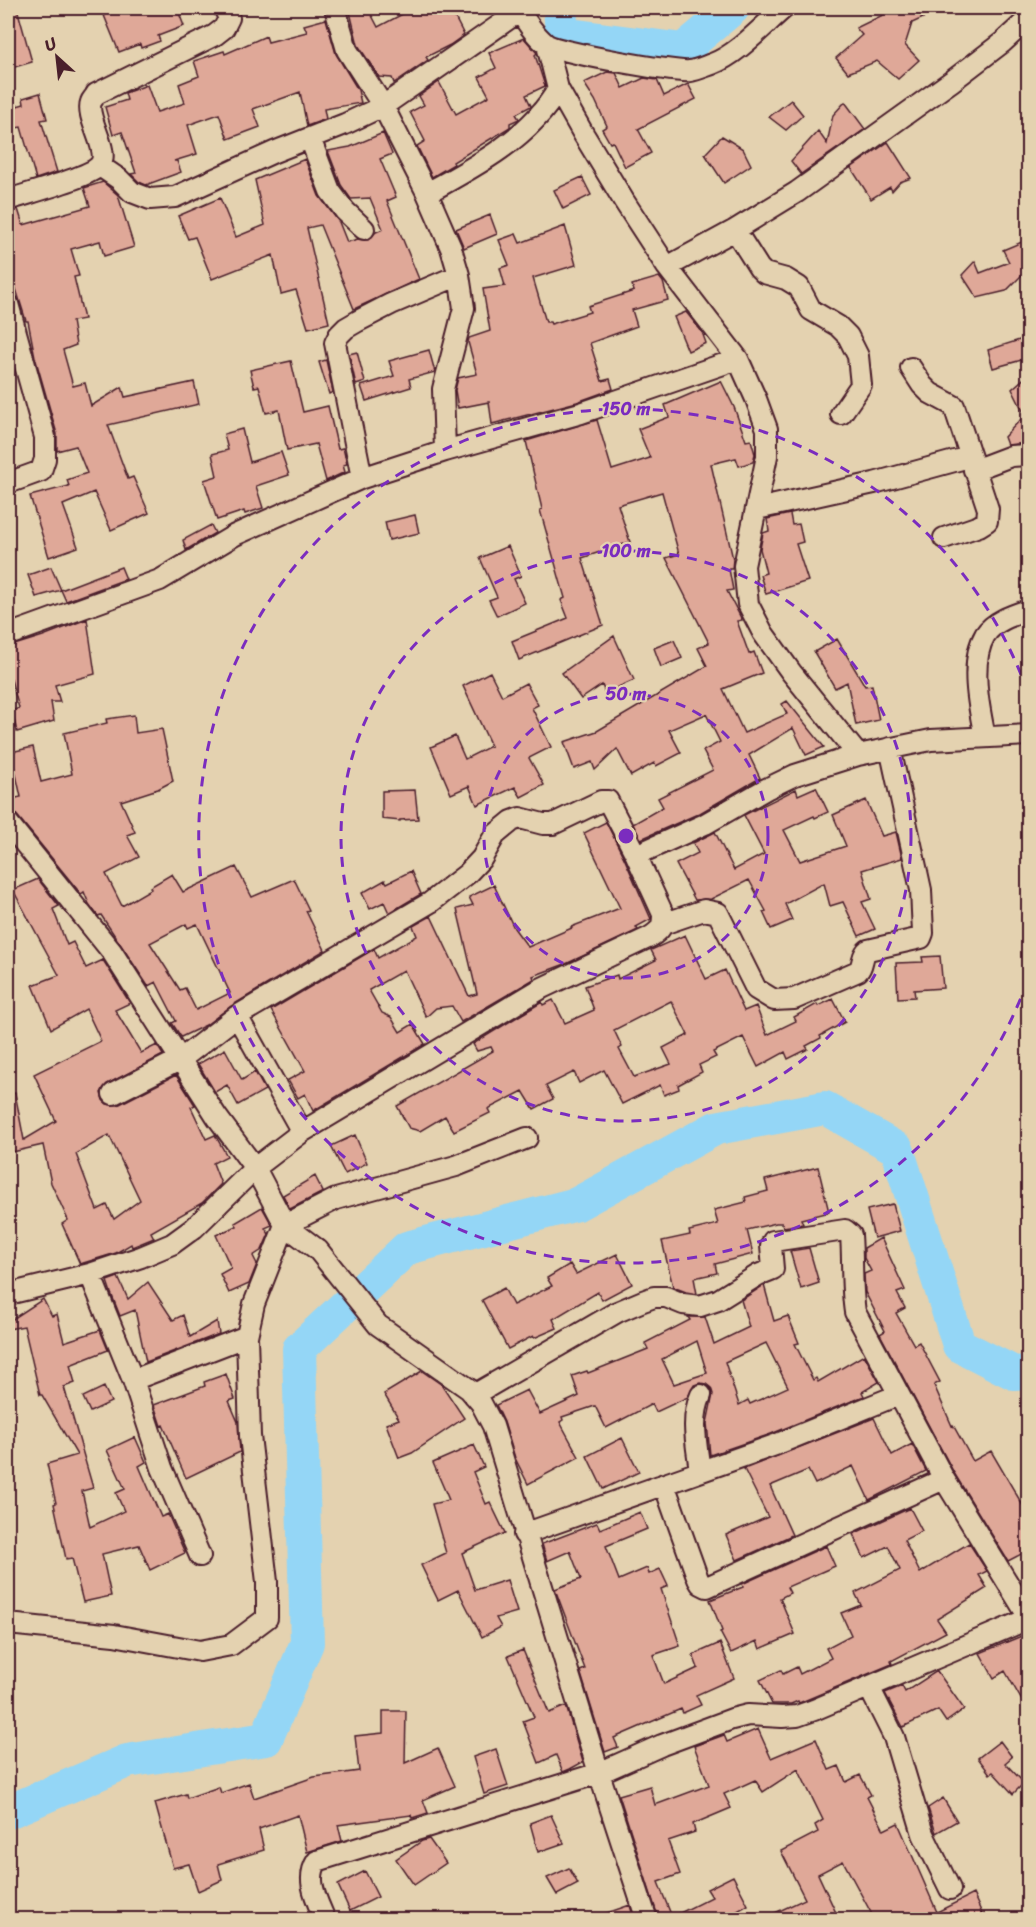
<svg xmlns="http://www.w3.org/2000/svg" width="1036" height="1927" viewBox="0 0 1036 1927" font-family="Sriracha,sans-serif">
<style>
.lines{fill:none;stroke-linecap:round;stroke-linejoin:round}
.river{stroke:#94d6f6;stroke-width:34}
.building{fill:#dfa898;stroke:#4a1f2b;stroke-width:1.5;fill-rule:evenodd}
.street-casing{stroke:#4a1f2b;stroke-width:24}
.street{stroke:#e4d2b0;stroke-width:20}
.ring{fill:none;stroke:#7b2cbf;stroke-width:3;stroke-dasharray:10 8}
.centre{fill:#7b2cbf;stroke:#e4d2b0;stroke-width:3}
.ring-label{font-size:18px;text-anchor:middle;font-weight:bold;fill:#7b2cbf;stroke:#e4d2b0;stroke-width:4.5;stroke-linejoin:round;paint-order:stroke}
</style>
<rect width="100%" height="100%" fill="#e4d2b0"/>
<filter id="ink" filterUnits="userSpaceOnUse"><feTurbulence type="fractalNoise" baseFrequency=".0167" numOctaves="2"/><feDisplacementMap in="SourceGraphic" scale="12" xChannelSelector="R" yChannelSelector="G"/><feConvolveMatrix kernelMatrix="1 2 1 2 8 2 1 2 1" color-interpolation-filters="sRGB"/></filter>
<g filter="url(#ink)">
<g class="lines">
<path class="river" d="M560,8L562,34L683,50L733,8
M8,1812L127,1761L266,1739L307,1643L299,1349L407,1248L577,1204L716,1128L825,1108L897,1149L959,1345L1014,1373L1028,1372"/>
</g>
<path class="building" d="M8,8H17L32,62L11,68L8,57Z
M101,8H177L184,26L158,36L160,41L141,48L140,44L119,52Z
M349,8H368L378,27L414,8H450L464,35L450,45L426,57L428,60L394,83L392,78L379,77L358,45Z
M897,8H911L923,18L912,23L905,45L919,60L898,79L877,61L848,73L836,58L862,35L856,28Z
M326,19L336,54L358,90L361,103L324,109L326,119L307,126L300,92L253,109L260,127L228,139L219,114L188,125L197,154L174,161H177L181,172L146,185L139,182L131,174L136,173L122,132L113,135L105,107L127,100L125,93L147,85L157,112L185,103L179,84L199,76L194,61L224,51L225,54L266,36L268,42L307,32L304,25Z
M524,38L537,53L535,55L545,86L526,95L531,106L516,114L519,119L510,123V127L453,162L454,164L432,177L417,146L425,141L410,112L424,105L419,96L439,82L456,114L489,96L479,77L496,68L489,53Z
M607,72L616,73L623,88L644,78L657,80L664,96L688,84L696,99L638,129L651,153L625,167L613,142L610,143L602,129L607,126L595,100L584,83Z
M40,93L47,119L41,120L57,172L36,179L21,127L16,128L10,108L24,104L23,98Z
M791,100L803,115L786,130L769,117Z
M845,102L865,129L801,174L791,161L818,131L827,144L833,115Z
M383,133L392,154L380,159L396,197L387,201L419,279L354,309L320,225L307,228L329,323L308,328L296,290L281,294L273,255L212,279L195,237L188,239L178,216L220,198L236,237L265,225L255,180L305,159L319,196L339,222L347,242L358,239L368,240L376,232L383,229L370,198L351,199L341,185L328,151L350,147Z
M722,136L743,149L751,165L724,183L705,154Z
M888,142L911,178L900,182L892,191L890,187L871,199L851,168Z
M582,177L591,195L563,209L554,190Z
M103,182L118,195L134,247L104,256L100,241L71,249L79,276L74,277L84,319L72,321L76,345L63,350L73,386L85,383L91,406L122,387L125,397L194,382L199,404L108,425L128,479L133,477L149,513L111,530L94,492L63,505L78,547L49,557L30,496L69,486L67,480L87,473L76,446L57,451V434L35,357L28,321H26L8,263V212L18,209L23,225L90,206L84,188Z
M490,215L497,234L464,248L456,229Z
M565,226L576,265L533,278L546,322H550L551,324L590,312L588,306L634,291L632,285L659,277L663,282L668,300L632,310L637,326L590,343L602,381L610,379L613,389L577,402L492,424L489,402L458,408L455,390L458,378L477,374L468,342L469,338L490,331L483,289L505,286L500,268L509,265L499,240L516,234L520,243Z
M1029,239V268L1006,291L977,298L962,275L975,261L980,273L1009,262L1003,250Z
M686,312L702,332L706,343L688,351L674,317Z
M1029,337V358L993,368L988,350Z
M429,350L435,372L409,379L411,387L366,401L361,386L394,376L389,361Z
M357,352L365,382L356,385L349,354Z
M326,360L333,392L329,394L319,362Z
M291,361L303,412L328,406L338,449L343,448L347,464L343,465L345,472L326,481L316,444L287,450L279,410L266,413L259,386L254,387L250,370Z
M1029,374V443L1007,445L1004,437L1025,415L1012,389Z
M721,381L734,407L746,441L751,440L755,454L753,462L739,466L736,458L711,464L733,559L732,569H729L733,590L727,591L742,620L737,621L749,654L754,652L762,673L723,689L744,733L787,714L782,704L787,701L824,747L806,755L793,728L749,755L760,778L700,813L641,839L633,824L663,807L658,798L713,770L703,751L720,742L706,714L669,730L681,753L656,766L654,763L631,776L617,749L595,770L592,762L574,769L564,742L597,731L707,666L698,648L709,643L666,558L679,554L662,492L618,505L630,542L582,558L603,625L519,660L512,641L568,618L561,600L565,598L540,510L542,509L526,441L597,420L612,470L650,458L638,429L669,417L665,405Z
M242,429L250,462L281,452L289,475L256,486L263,508L245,514L244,511L217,520L204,480L217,476L212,454L228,450L224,434Z
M790,514L792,525L799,524L803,542L796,544L808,581L766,594L760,575L766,573L760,549L763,533L769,531L767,519Z
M415,515L419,533L389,540L385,522Z
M211,525L215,533L186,550L183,540Z
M508,546L521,576L514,579L525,603L497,616L489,600L497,597L480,558Z
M51,567L61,590L36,597L28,575Z
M121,567L126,579L66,601L61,590Z
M87,619L95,674L55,685L60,702H51L54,721L17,732L12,711L19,708L8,669V647L43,636Z
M614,636L634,680L605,693L602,685L581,699L562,673Z
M837,639L865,686L872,685L879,720L856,725L847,682L835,688L814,652Z
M674,640L682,658L661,667L654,648Z
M490,672L502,696L526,683L538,705L532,708L551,747L529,758L544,785L521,797L515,787L477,805L469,786L451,794L431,747L455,736L465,759L491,746L463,686Z
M134,715L136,733L162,729L173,781L158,789L121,801L135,832L127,835L139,857L106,874L122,906L151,889L150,887L172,874L183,892L236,867L252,897L294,879L309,910L306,911L325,950L231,1006L206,1025L181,1037L172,1023L176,1021L156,982L148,986L101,915L98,916L89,904L84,892L81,894L15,813L11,799L21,797L11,752L33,747L41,782L72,774L64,733L107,723L106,719ZM186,924L188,928L197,924L230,993L196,1010L185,988L180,990L150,943Z
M816,787L828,812L815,818L814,816L784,830L800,861L846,846L833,815L866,800L882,836L896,832L902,858L862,870L871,899L862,902L875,929L859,936L843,902L830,906L824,883L785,904L792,920L771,929L763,912L766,911L749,880L711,899L695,900L676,864L698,853L693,843L715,832L734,870L764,854L744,815L796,789L798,795Z
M415,790L418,819L400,820V821L382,819V791Z
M606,822L625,860L651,919L636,927L638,930L568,963L533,976L534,979L461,1022L452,1006L436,1008L426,1017L404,970L369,990L382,1013L391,1017L400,1032L413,1024L425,1044L313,1111L305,1094L298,1098L288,1080L305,1071L271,1010L374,949L378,958L417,936L413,926L431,916L469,996L477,994L457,909L473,905L469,897L494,885L514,928L528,947L572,928L571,927L620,908L584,833Z
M411,871L421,894L389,913L384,902L370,909L362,893L385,880L387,883Z
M38,879L59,906L53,909L67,945L73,942L86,968L103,960L130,1003L115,1010L141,1053L157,1045L163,1055L107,1084L101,1093L103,1100L107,1104L118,1105L176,1075L195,1105L191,1107L206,1139L215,1135L227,1156L213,1163L221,1184L202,1203L151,1232L154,1238L132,1247L131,1244L116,1253L80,1264L62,1224L68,1220L51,1183L43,1145L8,1153V1094L15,1093L24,1140L56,1121L34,1074L101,1041L86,1009L51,1029L33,985L59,975L13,890ZM109,1135L140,1200L114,1219L107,1205L97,1210L76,1154Z
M685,935L706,979L725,970L744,1011L756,1006L767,1035L796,1021L794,1017L817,1004L818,1006L833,999L845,1022L820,1036L821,1038L806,1046L808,1049L788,1059L785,1052L758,1067L743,1037L713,1052L716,1057L699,1065L702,1072L678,1085L679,1089L664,1095L660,1085L622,1104L604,1070L579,1083L574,1072L546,1086L553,1099L534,1109L523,1091L488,1109L490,1113L454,1131L445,1116L420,1131L409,1128L397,1106L493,1051L491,1047L477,1051L473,1044L542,1002L543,1005L553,1000L565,1023L594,1010L585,986L617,975L618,979L656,960L651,950ZM671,1001L688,1035L663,1048L671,1064L634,1077L619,1049L622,1047L614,1030Z
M940,956L943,988L914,990L915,997L898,998L896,963L923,962L922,957Z
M225,1049L242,1080L255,1072L265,1090L238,1105L227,1085L215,1092L198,1064Z
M355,1135L367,1163L345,1174L331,1146Z
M818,1167L829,1212L801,1219L803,1224L783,1227L782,1223H776L747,1230L753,1254L715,1264L717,1273L694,1278L697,1294L686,1292L673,1287L662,1241L690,1235L689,1231L718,1224L714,1210L746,1202L745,1197L768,1191L765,1180Z
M315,1176L323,1192L290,1209L283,1195Z
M893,1204L900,1231L874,1238L867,1210Z
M262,1207L272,1225L265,1228L269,1234L262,1250L253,1256L257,1264L249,1284L229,1293L220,1274L231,1268L216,1235L237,1226L235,1223Z
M881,1238L905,1290L897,1293L905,1308L896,1313L914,1345L919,1342L940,1382L934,1385L952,1426L953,1425L973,1461L991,1451L1029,1516V1550L1008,1561L954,1473L880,1334L885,1331L865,1292L864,1274L871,1271L864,1258V1248Z
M809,1248L819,1283L801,1289L790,1251Z
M617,1254L632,1284L602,1300L598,1292L553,1319L557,1328L534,1338L533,1336L508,1349L482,1300L504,1288L513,1305L552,1286L547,1278L570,1264L576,1274Z
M118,1277L128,1299L148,1282L173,1320L183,1315L190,1337L217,1321L219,1334L146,1362L135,1310L120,1316L111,1293L107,1281Z
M764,1285L774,1321L788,1316L799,1343L795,1344L813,1380L816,1378L818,1382L864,1355L879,1382L862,1392L864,1396L771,1434L710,1455L707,1423L713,1394L711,1388L706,1384L700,1383L694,1385L688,1397L656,1412L652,1404L606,1428L595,1406L562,1417L563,1420L560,1422L579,1457L528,1484L515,1458L504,1422L496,1405L527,1390L540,1414L579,1396L572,1376L587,1371L588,1373L648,1349L645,1343L690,1320L688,1317H705L714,1344L749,1327L741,1300ZM697,1341L707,1373L674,1384L662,1359ZM766,1343L788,1387L750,1404L748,1400L739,1405L725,1362Z
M43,1299L52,1316L57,1314L64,1342L100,1330L108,1350L70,1365L75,1383L64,1387L93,1488L82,1491L90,1527L124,1511L116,1493L125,1489L107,1450L135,1437L146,1462L139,1466L161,1517L168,1514L185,1553L150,1570L139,1545L102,1554L111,1596L83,1602L72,1558L66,1559L54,1504L56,1503L47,1464L77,1455L42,1395H40L24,1326L8,1329V1322Z
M422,1371L442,1385L464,1418L412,1453L399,1458L386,1424L399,1419L384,1394Z
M226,1374L235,1399L229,1401L238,1422L240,1452L186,1478L163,1425L161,1426L154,1405L205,1386L204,1382Z
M104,1387L111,1402L90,1412L83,1397Z
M874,1418L892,1455L912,1444L926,1471L869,1500L853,1466L815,1484L808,1470L770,1486L792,1535L737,1560L726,1535L768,1517L744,1469Z
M622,1438L639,1472L603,1489L587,1456Z
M474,1445L484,1467L473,1472L486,1504L490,1502L505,1533L462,1553L475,1590L507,1580L517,1612L496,1618L501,1627L482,1637L458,1590L438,1600L421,1565L446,1553L432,1504L449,1500L433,1463Z
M910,1508L922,1531L904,1540L920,1573L969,1543L987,1571L979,1575L987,1588L937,1619L946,1632L891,1661L892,1664L799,1703L798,1701L791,1704H772L760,1680L781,1670L783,1674L797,1667L800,1674L831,1658L826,1648L851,1635L841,1613L861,1605L855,1593L900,1570L888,1546L864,1558L853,1534Z
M640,1512L647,1529L606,1546L619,1580L647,1568L649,1574L660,1569L668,1586L661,1589L680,1646L653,1655L664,1684L698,1668L693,1655L720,1643L734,1678L696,1695L701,1705L683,1713L681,1709L614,1738L618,1747L605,1752L580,1671L585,1669L555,1589L581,1579L570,1551L547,1561L542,1544L597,1523L600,1529Z
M826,1546L835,1566L787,1587L790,1593L780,1598L795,1634L760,1649L757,1641L731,1653L720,1632L722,1631L710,1600L743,1587L742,1584Z
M1029,1633V1713L1005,1671L994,1678L980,1653Z
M523,1650L549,1713L566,1706L583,1762L570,1769L563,1772L556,1755L539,1763L523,1721L534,1717L508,1656Z
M937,1671L964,1709L946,1722L938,1710L903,1727L885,1693L902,1686L905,1692Z
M383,1711H406L405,1763L438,1748L455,1786L423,1800L428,1813L412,1818L411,1815L338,1825L342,1841L307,1852L298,1815L259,1829L264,1850L218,1864L222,1880L198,1891L189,1864L173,1868L155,1803L186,1794L187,1798L219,1787L221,1793L249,1783L254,1798L314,1777L359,1771L355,1736L383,1733Z
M758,1729L771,1758L816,1739L829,1770L839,1766L846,1782L860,1775L871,1795L867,1797L884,1830L898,1823L937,1912L973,1894L985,1920H875L843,1861L818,1874L837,1915L827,1920H760L805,1899L781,1851L818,1832L815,1825L823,1820L798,1769L763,1792L755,1780L724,1794L731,1808L693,1824L695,1832L668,1841L680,1874L658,1882L672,1917L712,1897L707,1889L733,1876L748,1905L722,1920H659L619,1795L650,1786L655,1805L709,1785L694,1746L724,1735L727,1742Z
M1000,1741L1012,1757L1005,1763L1024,1783L1013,1794L993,1772L990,1774L978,1758Z
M496,1749L508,1786L484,1794L473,1757Z
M943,1798L957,1821L936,1833L928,1808Z
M551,1815L564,1843L538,1852L530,1823Z
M429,1839L446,1863L414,1885L396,1859L422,1841Z
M569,1868L578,1884L557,1895L547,1878Z
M365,1871L378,1897L350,1911L338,1885Z
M630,1905L634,1920H595V1917Z"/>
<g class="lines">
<g class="street-casing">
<path id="street" d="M335,8L347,50L383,106L427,193L451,248L459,275L464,308L443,389L445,451
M519,8C524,20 536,36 546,44C557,52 676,73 690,71C697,70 706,66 712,64C737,55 764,25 784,8
M547,45L558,89L584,135L624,201L667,267L738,359L756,399L767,429V456L744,566L748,604L763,633L791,672L858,755
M310,138L330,191L345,211L364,229
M100,166L119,179L132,192L150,199L175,197L274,152L345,124L383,106L520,11
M427,193C475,167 531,137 558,89
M8,200C25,194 91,177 100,165C111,151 85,118 91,102C92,99 95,97 96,94L215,35L224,28L229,18L224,8
M735,230L759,268L764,273L786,279L799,287L811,310L838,326L848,336L858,356L861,385L841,414
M667,267L735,230L797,192L952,81L1003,42L1028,19
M8,304L45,437V459L41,471L8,483
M911,368L922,385L930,393L954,406L988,509L987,521L979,526L944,538
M974,470L1011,456L1028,455
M362,478L335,343L339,335L346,328L358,321L391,304L459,275
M757,509L874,483L969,457
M8,635L160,580L235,535L362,478L445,451L581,413L738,359
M985,737C979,708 969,662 985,635C994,621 1013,615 1028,610
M8,823L112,952L217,1117L255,1168L285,1225L318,1250L378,1325L469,1389L481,1403L493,1426L599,1773L647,1920
M636,855L705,824L766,789L795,775L858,755L931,740L1028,735
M663,924L704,910L718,913L756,989L774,1000L794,999L858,971C864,965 861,955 868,950L921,938L923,933L921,890L890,748
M237,1016L302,1132
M90,1274L133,1380L162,1468L200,1556
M8,1294L90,1274L141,1257L172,1244L194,1228L255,1168L302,1132L542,988L650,937C661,930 663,927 663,914L636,855L608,801H601L553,824H543L520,818L512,821L495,835L482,858L467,874L431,902L237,1016L181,1059L113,1094
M133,1380L247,1336L254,1304L285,1225L336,1199L456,1166L527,1138
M474,1395L617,1312L643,1301L654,1297H666L683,1304L700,1306L718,1300L758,1275L773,1269L771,1246L773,1241L845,1230L851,1235C853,1261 851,1286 855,1312L944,1479L1028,1616
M700,1471C697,1446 690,1419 701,1395
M664,1484L698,1579L701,1584L707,1587L944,1479
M524,1534L775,1445L898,1395
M8,1624L114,1635L200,1651L231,1645L267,1618V1582L250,1436L247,1336
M869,1687L894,1737L923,1834L950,1889
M325,1920C317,1900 305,1880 317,1861L599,1773L662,1745L732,1719L748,1715L782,1717L797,1716L814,1710L1028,1619"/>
</g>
<use href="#street" class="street"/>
</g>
</g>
<g class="ring">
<circle cx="626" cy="836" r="142"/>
<circle cx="626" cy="836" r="285"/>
<path d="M1027 982A427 427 0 1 1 1027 690"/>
</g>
<circle cx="626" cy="836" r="9" class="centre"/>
<g class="ring-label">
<text x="626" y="415">150 m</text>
<text x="626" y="557">100 m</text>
<text x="626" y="700">50 m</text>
</g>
<rect width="1036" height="1927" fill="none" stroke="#e4d2b0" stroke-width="30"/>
<rect x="15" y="15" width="1006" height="1897" fill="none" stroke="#4a1f2b" stroke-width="2" filter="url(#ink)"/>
<g transform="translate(57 57) rotate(333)" stroke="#e4d2b0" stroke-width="4.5" paint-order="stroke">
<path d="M0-4.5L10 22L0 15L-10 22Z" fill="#4a1f2b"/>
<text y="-9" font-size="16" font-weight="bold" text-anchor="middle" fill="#4a1f2b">U</text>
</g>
</svg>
